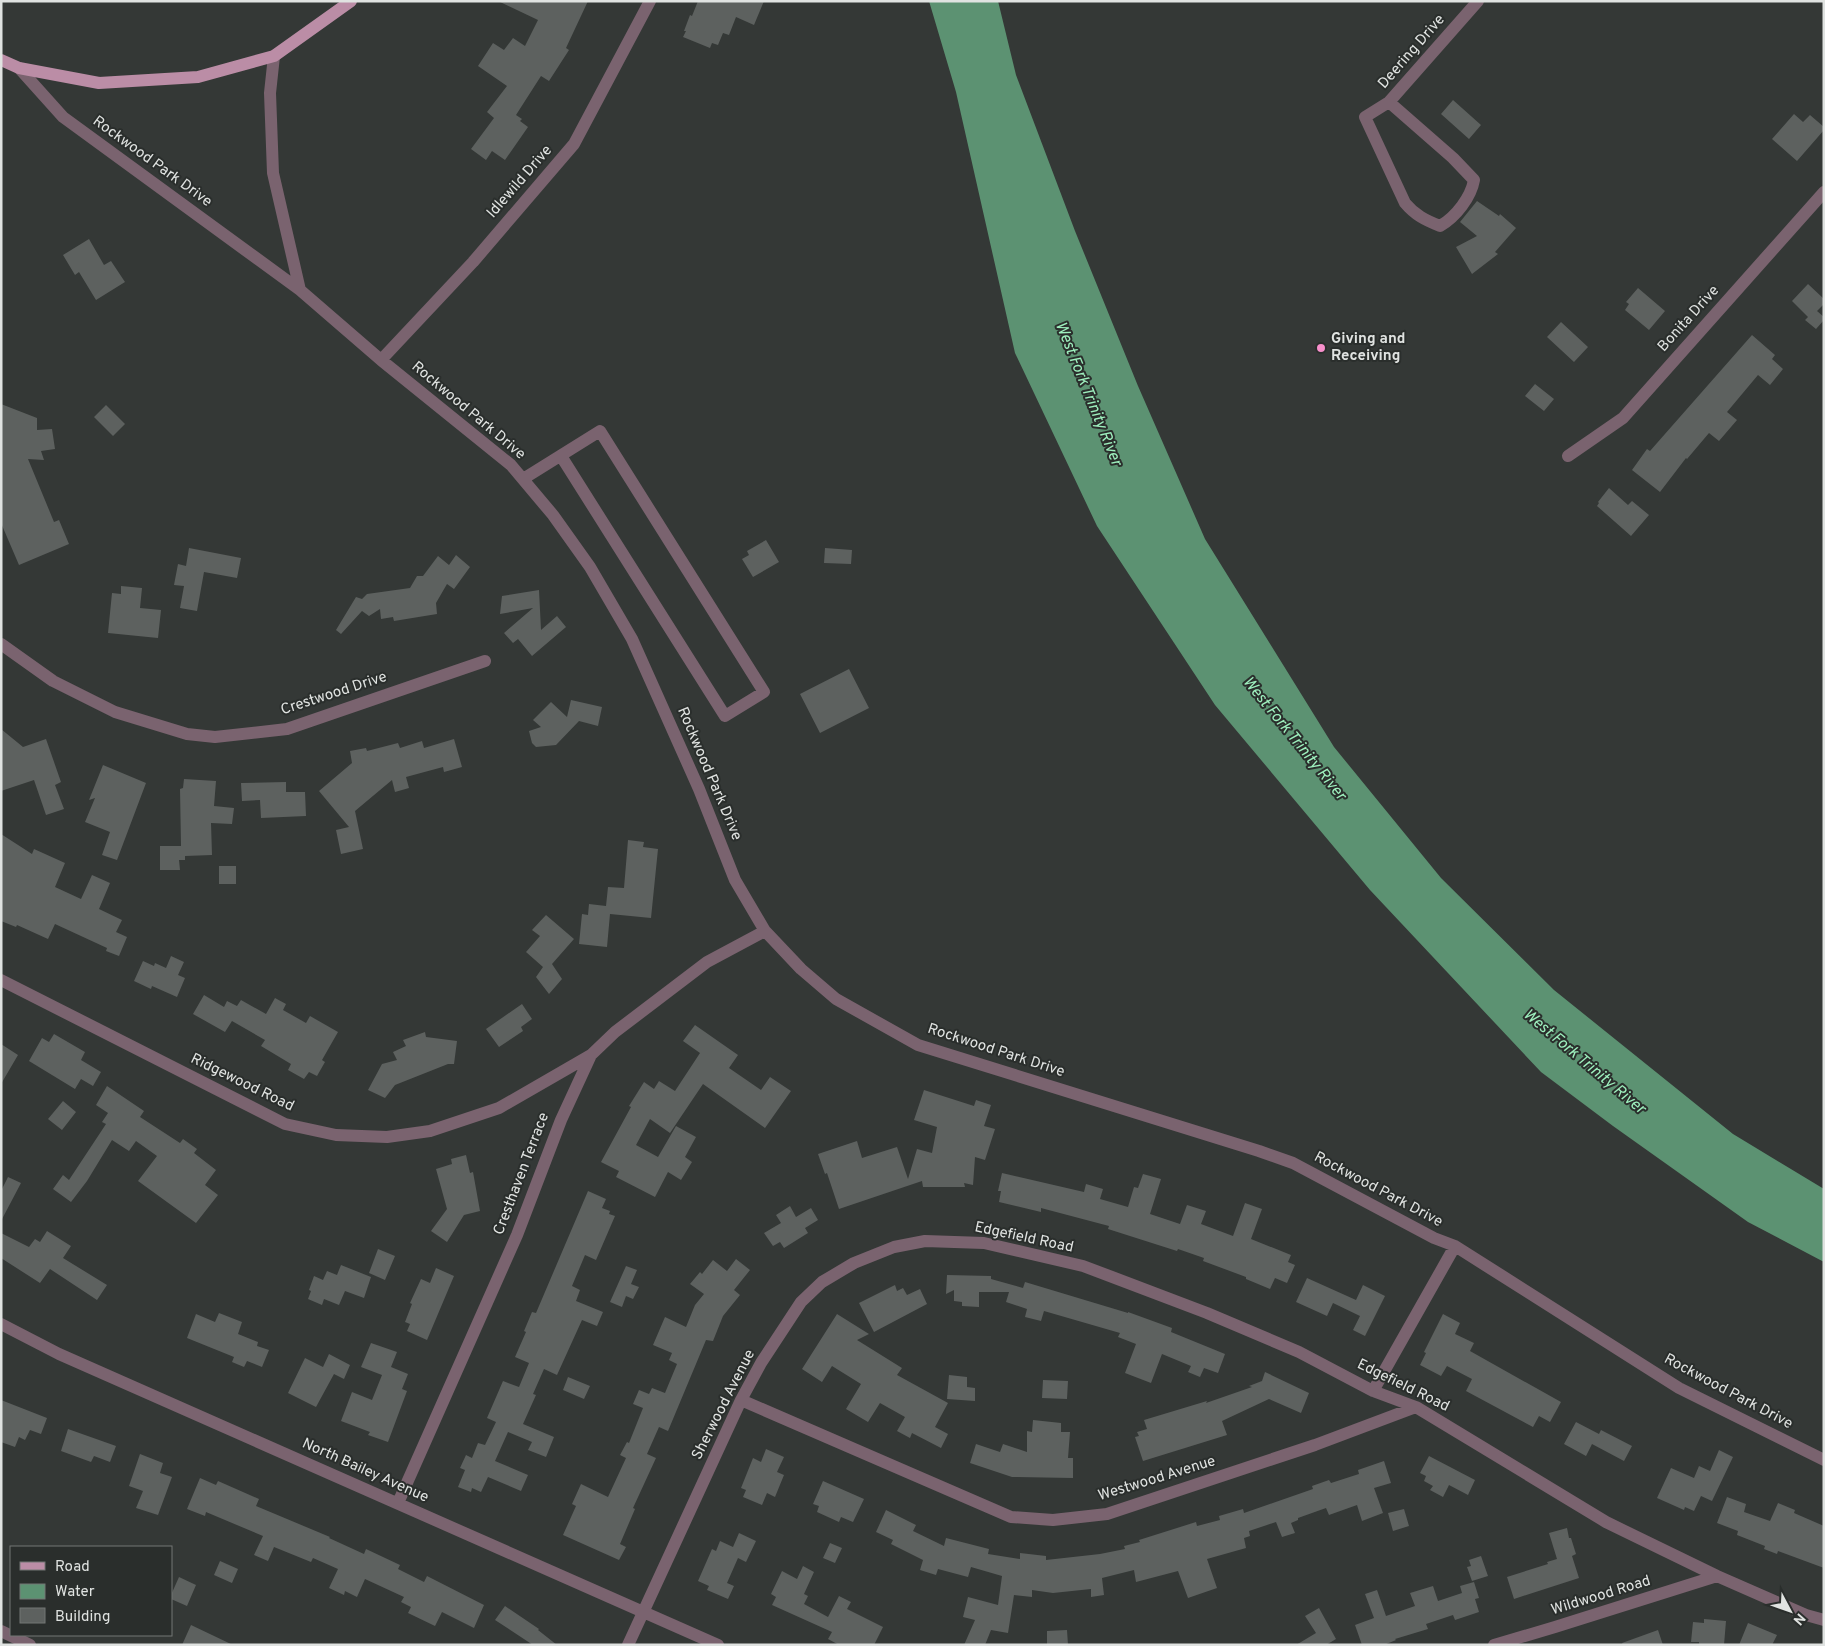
<svg xmlns="http://www.w3.org/2000/svg" width="1825" height="1646" viewBox="0 0 1825 1646" font-family="Overpass,sans-serif">
<style>
.water{fill:#5c9272}
.building{fill:#5d615f}
.lines{fill:none;stroke-linecap:round;stroke-linejoin:round}
.minor{stroke:#7a636f;stroke-width:12}
.major{stroke:#bb8da6;stroke-width:12}
.poi-dot{fill:#f890cc;stroke:#2a2e2c;stroke-width:2}
.labels{text-anchor:middle;dominant-baseline:central;stroke-width:4;stroke-linejoin:round;paint-order:stroke}
.street-label{font-size:15px;fill:#e0e3e1;stroke:#2a2e2c}
.poi-label{font-size:15px;font-weight:bold;fill:#e0e3e1;stroke:#2a2e2c;text-anchor:start}
.water-label{font-size:16px;font-style:italic;fill:#9ef0be;stroke:#2a2e2c}
</style>
<rect width="100%" height="100%" fill="#343836"/>
<path class="water" d="M929,1H998L1016,75L1075,231L1138,386L1205,539L1334,747L1441,878L1554,990L1733,1134L1824,1189V1262L1748,1222L1613,1126L1541,1072L1370,890L1215,705L1097,526L1015,353L956,92Z"/>
<path class="building" d="M498,1H588L566,48L569,50L549,81L541,76L516,115L522,119L520,121L528,127L505,160L492,151L486,160L471,149L494,118L487,112L507,86L478,66L493,43L504,50L513,38L525,46L538,20Z
M698,1H764L754,25L736,17L729,35L723,33L718,45L712,43L710,48L683,37L686,31H684L690,15L692,16Z
M1453,100L1481,125L1469,139L1441,114Z
M1794,114L1803,122L1810,115L1824,127V130L1797,161L1772,139Z
M1477,201L1499,216L1500,214L1516,228L1495,252L1498,254L1472,274L1456,247L1477,236L1460,222Z
M89,239L104,265L111,261L125,282L96,300L79,272L75,275L63,255Z
M1808,284L1824,299V304L1817,311L1824,317V320L1816,329L1805,320L1808,317L1792,301Z
M1638,288L1665,311L1649,330L1625,310L1629,304L1626,302Z
M1561,322L1588,347L1574,362L1547,337Z
M1752,335L1775,355L1772,359L1783,369L1770,385L1758,375L1727,412L1737,420L1719,441L1709,433L1687,459L1686,458L1660,492L1632,470L1647,449L1650,451Z
M1535,384L1554,399L1544,411L1525,396Z
M1,404L37,418V430L52,429L55,449L41,451L44,460L28,459L54,522L59,520L69,544L19,565L1,523Z
M106,405L125,424L113,436L94,417Z
M1609,488L1628,505L1632,501L1649,515L1631,536L1597,506L1599,503L1598,502Z
M766,540L779,562L753,577L742,559L749,555L747,551Z
M189,548L241,558L237,578L204,572L197,611L180,608L184,586L174,585L178,564L186,566Z
M825,548L852,550L851,564L824,563Z
M456,555L470,567L454,589L447,584L436,603L437,614L394,621L393,617L381,619L380,609L369,616L362,611L341,634L336,630L356,597L362,599L367,594L410,588L417,576H423L438,556L449,565Z
M121,586L142,588L140,608L161,610L158,638L108,633L112,593L121,594Z
M539,590L541,630L557,616L566,627L532,656L518,639L513,643L504,633L533,608L500,614L502,596Z
M849,669L869,708L820,733L800,694Z
M571,700L602,707L598,726L579,721L556,745L536,747L532,743L529,731L541,727L533,720L551,702L567,717Z
M1,729L23,747L46,739L61,782L55,785L64,809L46,815L34,780L1,791Z
M454,739L462,767L444,772L443,767L406,777L409,788L395,792L392,780L355,811L363,849L341,854L336,830L349,827L319,791L352,763L350,751L366,748L367,751L398,743L400,748L422,741L424,748Z
M103,765L146,783L117,860L102,855L110,832L85,822L95,798L89,800Z
M184,779L216,781L214,806L234,808L232,824L211,823L212,855L185,856V860H179L180,870H160V846H181L180,789L183,788Z
M286,782V792H305L306,816L261,818L260,800L242,801L241,783Z
M1,834L32,854L34,849L65,863L55,887L81,899L92,875L110,883L99,909L122,920L116,932L127,937L119,956L106,951L107,948L55,924L48,939L17,925L16,927L1,921Z
M628,840L644,842L643,847L658,849L651,918L610,914L607,947L579,944L582,914L588,915L589,904L606,906L608,887L624,888Z
M219,866H236V884H219Z
M546,915L574,939L552,964L562,979L549,994L536,977L543,967L526,952L540,936L532,930Z
M171,956L184,962L178,975L185,978L177,997L152,986L151,989L134,981L143,961L154,966L155,963L166,968Z
M204,995L224,1007L227,1001L237,1006L241,1000L266,1014L275,998L286,1004L283,1010L306,1023L310,1016L338,1032L322,1060L325,1062L317,1076L309,1072L304,1079L288,1070L291,1064L261,1046L265,1040L232,1021L225,1032L193,1014Z
M522,1004L532,1019L521,1027L523,1031L499,1047L486,1029Z
M695,1025L738,1055L729,1068L761,1090L770,1077L791,1091L765,1128L703,1084L670,1133L650,1119L636,1145L658,1157L676,1126L696,1137L685,1157L692,1162L681,1180L668,1172L655,1197L616,1177L619,1171L601,1162L631,1107L629,1106L644,1082L654,1089L659,1081L675,1091L700,1053L683,1041Z
M425,1032L426,1037L457,1041L454,1064H448L395,1085L385,1098L368,1090L382,1064L397,1060L393,1052L406,1046L403,1040Z
M54,1034L85,1052L81,1060L101,1072L93,1086L81,1079L75,1089L29,1061L42,1038L49,1042Z
M1,1044L18,1055L1,1084Z
M107,1086L144,1111L140,1117L180,1143L183,1139L197,1149L194,1153L216,1170L205,1185L218,1195L196,1223L138,1181L157,1156L136,1141L129,1151L112,1140L87,1181L71,1202L53,1189L63,1175L69,1180L106,1124L102,1122L108,1113L96,1105Z
M924,1090L974,1106L976,1100L991,1105L984,1126L995,1129L985,1160L975,1157L973,1185L964,1183L965,1187H923L922,1181L839,1209L827,1173L825,1174L818,1154L857,1141L862,1158L897,1147L908,1179L917,1149L932,1153L937,1127L914,1120Z
M63,1101L76,1112L62,1130L48,1119Z
M466,1155L470,1173L473,1172L480,1211L464,1215L447,1242L431,1231L447,1209L436,1169L452,1164L451,1159Z
M1002,1173L1084,1192L1086,1184L1103,1189L1100,1199L1128,1207L1134,1187L1138,1188L1143,1174L1161,1179L1150,1214L1180,1224L1187,1205L1206,1211L1201,1224L1233,1236L1245,1203L1262,1209L1251,1239L1291,1255L1288,1262L1295,1265L1287,1283L1275,1278L1270,1289L1246,1279V1277L1203,1261L1204,1258L1178,1249L1177,1251L1108,1229L1109,1226L1041,1208V1212L999,1202L1001,1191H998Z
M8,1177L21,1183L1,1221V1191Z
M588,1191L606,1199L602,1208L610,1211L609,1214L615,1216L596,1260L585,1255L572,1286L580,1290L576,1301L603,1312L597,1326L582,1320L557,1375L544,1369L533,1394L536,1395L523,1424L554,1437L546,1457L528,1450L532,1442L508,1432L495,1461L528,1475L521,1491L488,1477L481,1492L472,1488L471,1492L458,1487L465,1470L460,1468L466,1455L472,1458L478,1443L485,1445L496,1422L487,1418L503,1381L519,1387L529,1363L515,1357L526,1332L524,1331L532,1312L536,1313Z
M790,1206L796,1217L811,1208L818,1220L805,1228L808,1233L784,1248L780,1242L773,1246L764,1233L781,1223L776,1215Z
M47,1231L71,1246L63,1258L107,1285L97,1300L50,1269L40,1283L1,1258V1233L29,1247L35,1239L40,1242Z
M378,1249L395,1256L385,1280L369,1273Z
M736,1259L750,1270L734,1290L740,1295L723,1316L713,1341L706,1340L668,1431L659,1427L647,1454L656,1458L633,1508L635,1509L620,1544L626,1547L619,1560L563,1535L576,1506L572,1504L581,1484L608,1497L626,1458L620,1455L627,1442L629,1443L643,1408L633,1404L639,1390L649,1394L652,1388L665,1393L677,1364L669,1360L672,1353L653,1345L665,1317L686,1327L695,1305L704,1294L690,1284L700,1272L702,1274L713,1260L727,1271Z
M341,1265L371,1277L364,1298L345,1291L339,1305L324,1299L322,1305L308,1299L311,1291L309,1290L314,1276L323,1280L327,1271L337,1275Z
M626,1266L637,1270L631,1284L639,1287L633,1299L626,1296L622,1307L610,1302Z
M436,1268L454,1276L427,1340L407,1331L410,1324L405,1322L412,1304L410,1303L421,1279L430,1283Z
M947,1275L991,1276V1279L1023,1288L1025,1282L1128,1313V1312L1172,1328L1171,1332L1225,1354L1218,1373L1204,1368L1200,1377L1188,1372L1191,1366L1162,1354L1151,1383L1125,1373L1136,1344L1118,1337L1120,1333L1044,1311L1041,1321L1025,1317L1027,1309L1006,1302L1009,1292H979V1307L962,1306V1302L954,1301V1290L946,1294Z
M1307,1278L1356,1300L1363,1285L1385,1296L1365,1336L1353,1330L1360,1316L1333,1303L1327,1316L1296,1302Z
M895,1285L897,1291L903,1288L907,1295L920,1289L927,1304L874,1332L859,1303Z
M219,1313L242,1322L238,1334L258,1342L257,1346L269,1350L262,1367L247,1361L244,1367L232,1362L234,1357L187,1338L196,1314L215,1322Z
M837,1314L869,1334L857,1340L902,1368L897,1375L948,1403L935,1427L948,1434L941,1448L912,1433L910,1438L897,1431L905,1417L880,1403L868,1422L846,1409L861,1384L832,1366L822,1382L802,1369Z
M1443,1314L1460,1323L1455,1334L1474,1343L1470,1351L1561,1402L1550,1422L1539,1416L1533,1427L1466,1391L1472,1379L1447,1366L1441,1376L1420,1365L1426,1353L1424,1352Z
M371,1343L397,1352L391,1367L408,1374L402,1389L407,1391L388,1442L368,1435L370,1432L341,1421L352,1392L372,1400L382,1375L361,1367Z
M329,1354L350,1365L344,1379L334,1374L316,1407L288,1393L305,1358L323,1367Z
M1265,1372L1309,1393L1301,1413L1269,1399L1222,1421L1227,1435L1143,1461L1135,1437L1139,1436L1137,1432L1147,1429L1144,1420L1207,1401L1206,1403L1252,1387L1249,1386L1262,1381Z
M949,1375L967,1377V1387L975,1388V1401L947,1399Z
M568,1377L590,1386L584,1399L563,1390Z
M1043,1380L1068,1381L1067,1399L1042,1398Z
M1,1400L47,1418L41,1434L30,1430L25,1440L19,1437L15,1447L1,1442Z
M1033,1420L1061,1423V1432H1070L1068,1458H1073V1478L1012,1477L970,1463L976,1444L1000,1452L1003,1444L1027,1452V1431L1032,1432Z
M1576,1422L1599,1434L1601,1430L1632,1446L1624,1461L1592,1444L1586,1456L1564,1444Z
M68,1429L116,1446L110,1462L94,1456L91,1462L61,1451Z
M766,1449L784,1457L777,1472L784,1475L775,1497L767,1493L762,1505L743,1497L746,1490L741,1488L753,1458L761,1462Z
M1719,1450L1733,1457L1712,1501L1701,1496L1694,1511L1685,1507L1684,1510L1657,1498L1671,1468L1694,1478L1699,1466L1710,1471Z
M140,1454L163,1463L160,1473L172,1477L158,1515L136,1508L143,1491L129,1486Z
M1429,1456L1475,1480L1468,1495L1449,1485L1443,1497L1430,1490L1433,1486L1424,1481L1426,1476L1420,1473Z
M1384,1461L1391,1483L1374,1488L1383,1513L1362,1521L1357,1505L1329,1515L1326,1508L1298,1518V1520L1291,1523L1295,1533L1282,1537L1276,1522L1249,1531L1250,1536L1244,1538L1246,1548L1207,1559L1217,1588L1188,1598L1178,1571L1136,1582L1134,1570L1102,1578L1104,1595L1091,1597V1589L1053,1593L1032,1590V1597L1014,1595L1008,1633L991,1630L985,1645H964L975,1620L963,1617L968,1597L998,1605L1002,1576L971,1567L968,1577L938,1569L936,1575L920,1570L923,1560L891,1544L893,1540L876,1532L886,1510L916,1525L913,1531L944,1546L946,1538L989,1549L988,1554L1020,1559V1553L1046,1556V1560L1100,1554L1125,1549L1124,1546L1140,1542L1139,1540L1196,1522L1197,1526L1220,1520L1219,1516L1243,1509L1244,1513L1313,1489L1312,1486L1329,1480L1331,1483L1359,1474L1358,1470Z
M200,1478L216,1485L218,1481L259,1499L256,1506L330,1537L329,1538L364,1554L366,1549L400,1565L398,1569L424,1582L427,1576L484,1605L474,1628L442,1612L435,1626L408,1613L411,1607L401,1602L404,1597L365,1579L357,1597L345,1591L344,1595L329,1588L338,1569L313,1558L311,1562L274,1547L268,1561L254,1555L263,1536L206,1512L205,1516L187,1509Z
M823,1481L864,1499L853,1522L841,1517L839,1522L817,1512L819,1506L813,1504Z
M1727,1497L1746,1504L1744,1512L1770,1521L1778,1503L1795,1510L1794,1513L1824,1526V1568L1778,1551L1777,1554L1764,1549L1765,1546L1737,1535L1738,1531L1717,1523Z
M1404,1509L1409,1526L1393,1531L1388,1513Z
M1567,1528L1569,1538H1571L1576,1554L1572,1556L1579,1578L1514,1599L1507,1577L1548,1564L1547,1562L1557,1559L1549,1533Z
M739,1533L756,1541L746,1562L738,1558L727,1583L734,1586L728,1599L707,1590L709,1586L698,1581L712,1549L716,1551L720,1541L733,1547Z
M830,1543L842,1548L835,1563L823,1558Z
M1481,1556L1488,1576L1472,1581L1467,1567L1471,1566L1469,1560Z
M220,1561L238,1569L232,1583L214,1575Z
M803,1566L814,1572L804,1594L808,1596L804,1604L828,1617L839,1596L851,1602L847,1609L883,1627L874,1645H839L828,1639L832,1632L772,1605L776,1597L771,1594L782,1571L797,1579Z
M179,1577L196,1585L187,1606L171,1599V1595Z
M1474,1582L1479,1598L1475,1599L1479,1612L1455,1620L1453,1615L1426,1624L1428,1629L1395,1639L1396,1640L1384,1645H1362L1355,1625L1374,1618L1365,1594L1377,1590L1386,1616L1415,1606L1410,1593L1433,1586L1438,1601L1462,1593L1460,1586Z
M505,1606L539,1629L538,1630L557,1645H533L495,1620Z
M1319,1608L1336,1639L1326,1645H1296L1316,1633L1305,1616Z
M1704,1619L1726,1621L1724,1645H1699V1642H1691L1693,1622L1704,1623Z
M1748,1623L1777,1635L1772,1645H1739Z
M191,1625L233,1645H182Z
M1067,1630L1068,1645H1047V1631Z
M1658,1630L1663,1645H1623L1622,1643Z"/>
<g class="lines">
<path class="minor" d="M274,56L270,93L273,173L300,290L381,360L511,465L553,515L590,567L632,639L699,789L735,880L765,931L801,969L836,999L918,1045L1259,1151L1293,1163L1434,1238L1455,1246L1679,1388L1824,1460
M19,68L63,117L300,290
M1389,102L1453,158L1474,180C1471,197 1456,217 1440,226C1425,220 1415,215 1405,203L1365,117L1389,102L1478,1
M381,360L473,262L574,144L650,1
M1568,456L1623,418L1824,192
M523,479L600,431L764,692L725,716L561,456
M1,644L53,681L115,712L187,734L215,737L287,729L485,661
M1,980L285,1124L336,1135L387,1137L430,1131L499,1108L591,1055
M1,1324L59,1354L718,1645
M1373,1391L1455,1246
M741,1400L1011,1517L1053,1520L1107,1514L1315,1445L1416,1407
M398,1503L517,1235L561,1120L591,1055L615,1032L707,962L765,931
M1,1631L30,1645
M628,1645L741,1400L761,1363L801,1302L822,1282L854,1263L894,1247L925,1241L984,1243L1083,1266L1207,1313L1299,1352L1373,1391L1416,1407L1606,1522L1717,1576L1806,1615L1824,1620
M1494,1645L1555,1627L1717,1576"/>
<path class="major" d="M1,60L19,68L99,83L198,77L274,56L351,1"/>
</g>
<circle class="poi-dot" cx="1321" cy="348" r="5"/>
<g class="labels">
<g class="street-label">
<text transform="translate(1412 52) rotate(-49)">Deering Drive</text>
<text transform="translate(152 162) rotate(36)">Rockwood Park Drive</text>
<text transform="translate(520 182) rotate(-49)">Idlewild Drive</text>
<text transform="translate(1689 319) rotate(-48)">Bonita Drive</text>
<text transform="translate(468 411) rotate(40)">Rockwood Park Drive</text>
<text transform="translate(334 694) rotate(-18)">Crestwood Drive</text>
<text transform="translate(709 774) rotate(67)">Rockwood Park Drive</text>
<text transform="translate(996 1051) rotate(18)">Rockwood Park Drive</text>
<text transform="translate(242 1083) rotate(26)">Ridgewood Road</text>
<text transform="translate(522 1174) rotate(-69)">Cresthaven Terrace</text>
<text transform="translate(1378 1190) rotate(28)">Rockwood Park Drive</text>
<text transform="translate(1024 1238) rotate(12)">Edgefield Road</text>
<text transform="translate(1403 1386) rotate(26)">Edgefield Road</text>
<text transform="translate(1728 1392) rotate(28)">Rockwood Park Drive</text>
<text transform="translate(724 1405) rotate(-63)">Sherwood Avenue</text>
<text transform="translate(365 1471) rotate(24)">North Bailey Avenue</text>
<text transform="translate(1157 1479) rotate(-17)">Westwood Avenue</text>
<text transform="translate(1601 1596) rotate(-17)">Wildwood Road</text>
</g>
<g class="poi-label">
<text x="1331" y="339">Giving and<tspan x="1331" dy="17">Receiving</tspan></text>
</g>
<g class="water-label">
<text transform="translate(1088 394) rotate(68)">West Fork Trinity River</text>
<text transform="translate(1294 739) rotate(51)">West Fork Trinity River</text>
<text transform="translate(1584 1062) rotate(40)">West Fork Trinity River</text>
</g>
</g>
<rect width="1825" height="1646" fill="none" stroke="#e0e3e1" stroke-width="5"/>
<rect x="10" y="1546" width="162" height="90" fill="#2a2e2c" stroke="#737674"/>
<rect x="20" y="1562" width="25" height="8" fill="#bb8da6" stroke="#737674"/>
<text x="55" y="1571" font-size="15" fill="#e0e3e1">Road</text>
<rect x="20" y="1584" width="25" height="15" fill="#5c9272" stroke="#737674"/>
<text x="55" y="1596" font-size="15" fill="#e0e3e1">Water</text>
<rect x="20" y="1608" width="25" height="15" fill="#5d615f" stroke="#737674"/>
<text x="55" y="1621" font-size="15" fill="#e0e3e1">Building</text>
<g transform="translate(1790 1611) rotate(131)" stroke="#2a2e2c" stroke-width="4" paint-order="stroke">
<path d="M0-4L9 19L0 12L-9 19Z" fill="#e0e3e1"/>
<text y="-8" font-size="14" font-weight="bold" text-anchor="middle" fill="#e0e3e1">N</text>
</g>
</svg>
